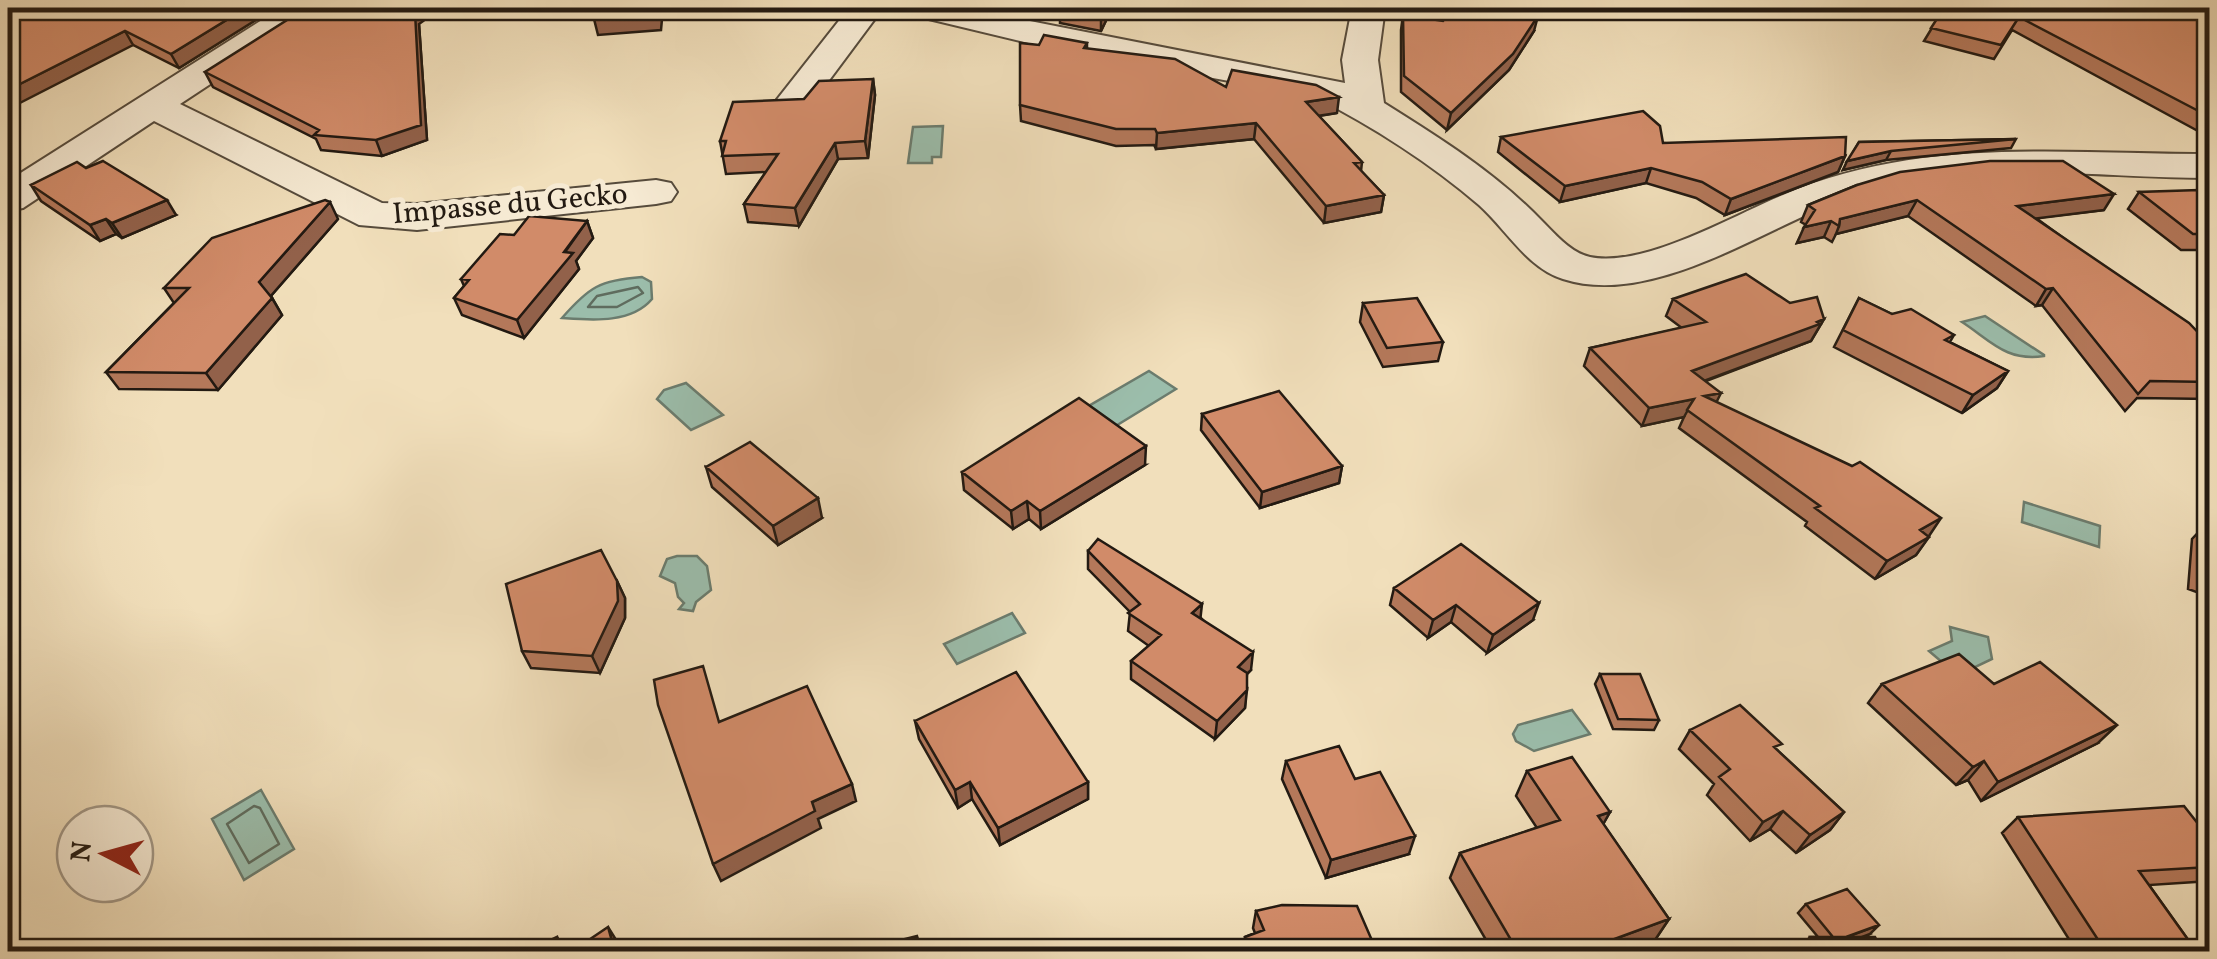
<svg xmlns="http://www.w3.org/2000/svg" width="2217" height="959" viewBox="0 0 2217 959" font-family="Vollkorn,serif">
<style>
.water{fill:#9bbdab;stroke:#6b7c6e;stroke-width:2.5}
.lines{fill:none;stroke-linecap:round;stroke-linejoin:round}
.shore{stroke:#5f6c5e;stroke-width:2.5}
.minor-casing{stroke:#564b3c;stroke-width:4}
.minor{fill:#f6ead3;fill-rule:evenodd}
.wall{fill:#b4785a;stroke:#231a12;stroke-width:2.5}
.shaded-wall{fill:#92614a;stroke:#231a12;stroke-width:2.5}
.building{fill:#d18b69;stroke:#231a12;stroke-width:2.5}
.labels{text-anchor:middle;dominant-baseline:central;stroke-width:10;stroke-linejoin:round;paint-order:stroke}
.far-street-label{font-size:30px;fill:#231a12;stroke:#f6ead3}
</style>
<rect width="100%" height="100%" fill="#f1dfbb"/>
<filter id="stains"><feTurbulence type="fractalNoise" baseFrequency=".002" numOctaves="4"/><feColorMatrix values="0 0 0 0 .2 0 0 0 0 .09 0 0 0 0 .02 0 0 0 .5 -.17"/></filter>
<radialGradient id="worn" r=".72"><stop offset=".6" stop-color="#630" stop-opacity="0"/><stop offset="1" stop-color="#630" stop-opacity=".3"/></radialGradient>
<path class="water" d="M943,126L941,157H932V163H908L913,127Z
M642,277L651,282L652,299C631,324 591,320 562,318C589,287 600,280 642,277Z
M1985,316L2044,355V356C2006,362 1990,340 1962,322Z
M1149,371L1176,389L1114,427L1087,407Z
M686,383L723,415L691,430L657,399L664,390Z
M2024,502L2100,526L2099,547L2022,522Z
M677,556H697L707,566L711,590L696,602L693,611L679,609L684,603L678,597L675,583L660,576L667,559Z
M1012,613L1025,633L957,664L944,644Z
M1950,627L1988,637L1992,659L1967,671L1943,663L1929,651L1952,641Z
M1572,710L1590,734L1534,751L1516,741L1513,734L1518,725Z
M261,790L294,849L244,880L212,819Z"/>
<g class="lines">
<path class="shore" d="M638,287L643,293L617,307H588L597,296Z
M254,806L260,808L279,844L249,863L227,824Z"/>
<g class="minor-casing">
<path id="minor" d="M281,8H320L315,15L180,104L382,203L417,204L656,180L671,183L677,192L671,201L656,204L417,230L359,225L154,121L23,208L8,211V181Z
M849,8H883L807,110L794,113L781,110L775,102Z
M907,8H964L1345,83L1342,60L1352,8H1385L1378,60L1384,103C1440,138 1496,173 1542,221C1555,234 1571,253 1590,257C1644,268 1732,216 1783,195C1920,136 2064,154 2210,154V178C2093,178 1961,156 1848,197C1766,227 1653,308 1563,279C1527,268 1506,229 1479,205C1430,163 1372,126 1315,97L1041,46L912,15Z
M2093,8H2210V26L2110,18L2098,15Z"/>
</g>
<use href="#minor" class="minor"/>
</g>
<path class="wall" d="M8,8H275L179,68L133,45Z
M1060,8H1112L1101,31L1060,23Z
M1944,8L2117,9L2210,16V130L2198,131L2012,30L1994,59L1924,41Z
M1403,15L1443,21L1534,31L1509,70L1447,130L1401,92V30Z
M419,24L427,140L382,156L321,150L316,139L213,87L205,72Z
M1087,43V48L1226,87L1337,113L1319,116L1362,162L1361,171L1384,195L1381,212L1324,223L1254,139L1156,149L1154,145L1116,146L1021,121L1020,105L1039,45Z
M873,79L875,95L868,158L838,159L799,226L748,222L744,204L766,172L726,174L720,141L804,99Z
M1501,137L1663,143L1845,156L1838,172L1725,215L1696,198L1646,183L1560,202L1498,152Z
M2016,139L2011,148L1886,160L1843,170L1859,142Z
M86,168L176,215L122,238L116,234L100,241L41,201L31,185Z
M1857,185L2104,210L2036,218L2210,345V399L2137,398L2125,411L2042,305L2036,306L1908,216L1836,234L1832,242L1824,237L1797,243L1806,225L1801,222L1808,205Z
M2139,192L2210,198V250H2181L2128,209Z
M338,219L271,296L282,315L218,390L119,389L106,372L174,303L164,288Z
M587,221L593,238L576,261L579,269L524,338L462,315L454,298L464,286L461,279L514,235Z
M1859,298L1892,314L1954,335L1950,342L2008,371L1997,388L1962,413L1834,347Z
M1673,299L1790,303L1824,319L1811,341L1706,381L1716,402L1929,536L1916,555L1875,579L1805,526L1807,522L1679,428L1684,417L1642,426L1584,366L1590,348L1682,328L1666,316Z
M1363,303L1443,342L1438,361L1383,367L1360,322Z
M1202,414L1342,466L1339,483L1260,508L1201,430Z
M1145,465L1041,529L1029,519L1013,529L964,490L962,472Z
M706,467L822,518L778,545L712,487Z
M2210,520V597L2188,589L2192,539Z
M1088,551L1201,618L1251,670L1247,674L1245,708L1215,739L1131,679V661L1149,646L1128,631L1130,612L1088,569Z
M617,581L625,598V618L600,673L531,668L522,651Z
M1394,588L1533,620L1487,653L1451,622L1428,638L1390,605Z
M1600,674L1659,720L1654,730L1613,729L1595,684Z
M1882,684H1994L2098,743L1981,801L1968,780L1956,785L1868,703Z
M915,721L1088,782V799L1000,845L972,799L958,808L919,739Z
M1690,730L1777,750L1844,812L1830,830L1796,853L1770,829L1750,841L1707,795L1714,784L1679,749Z
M1286,761L1355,779L1409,854L1326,878L1282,779Z
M1527,771L1610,812L1603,824L1669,919L1653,943L1629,952H1493L1450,878L1460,853L1537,828L1516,796Z
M2018,817L2210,839V881L2149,885L2194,948L2189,952H2077L2002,833Z
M1806,904L1870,934L1863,937L1883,952H1797L1810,937H1818L1798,913Z
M1256,911L1377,952H1243L1245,937L1255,933L1253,928Z"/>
<path class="shaded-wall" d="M246,8H275L179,68L171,54Z
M417,8H441L419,24L427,140L382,156L376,140L410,13Z
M657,8H663L661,30L598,35L594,19Z
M1104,8H1112L1101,31V15Z
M1538,16L1534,31L1509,70L1447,130L1451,113Z
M125,31L133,45L8,109V90Z
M873,79L875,95L868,158L865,141Z
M1339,97L1337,113L1304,118L1306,102Z
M1256,123L1254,139L1156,149L1157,133Z
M835,143L838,159L799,226L795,208Z
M1891,151L1886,160L1843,170L1847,161Z
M1845,156L1838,172L1725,215L1731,199Z
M1651,168L1646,183L1560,202L1565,186Z
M2114,194L2104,210L2008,222L2017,206Z
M1384,195L1381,212L1324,223L1326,206Z
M167,200L176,215L122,238L112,223Z
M1917,200L1908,216L1836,234L1839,226L1840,219Z
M330,202L338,219L269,298L259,282Z
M106,219L116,234L100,241L90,225Z
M587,221L593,238L576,261L579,269L524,338L517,320Z
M1831,221L1824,237L1797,243L1804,227Z
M2053,288L2042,305L2036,306L2046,289Z
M272,298L282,315L218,390L206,373Z
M1824,319L1811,341L1685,388L1692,371Z
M2008,371L1997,388L1962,413L1973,395Z
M1721,393L1712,411L1704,396Z
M1694,399L1684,417L1642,426L1649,408Z
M1146,446L1145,465L1041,529L1040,511Z
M1342,466L1339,483L1260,508L1262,492Z
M818,498L822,518L778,545L773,526Z
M1027,501L1029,519L1013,529L1011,511Z
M1941,518L1929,536L1908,548L1920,530Z
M1929,537L1916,555L1875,579L1887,561Z
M617,581L625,598V618L600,673L592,656Z
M1539,603L1533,620L1487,653L1493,635Z
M1202,604L1200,622L1192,613Z
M1456,605L1451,622L1428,638L1433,620Z
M1253,652L1251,670L1236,685L1238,667Z
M1247,690L1245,708L1215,739L1217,721Z
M2117,725L2098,743L1981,801L1998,782Z
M1984,761L1968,780L1956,785L1973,767Z
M970,782L972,799L958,808L955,790Z
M1088,782V799L1000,845L998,828Z
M852,784L856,801L818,819L821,828L721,881L713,864L812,802Z
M1783,811L1770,829L1750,841L1763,822Z
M1610,812L1596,837L1598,816Z
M1844,812L1830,830L1796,853L1810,835Z
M1415,836L1409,854L1326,878L1331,860Z
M1669,919L1653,943L1629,952H1579Z
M1879,925L1870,934L1828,950L1836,941Z
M608,927L618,943L620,952H615Z
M557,937L567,952H559Z"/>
<path class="building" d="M8,8H246L171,54L125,31L8,90Z
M306,8H417L410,13L415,12L421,125L376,140L314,135L319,130L205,72Z
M593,8H657V14L594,19Z
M1062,8H1104L1101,15Z
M1453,8H1540L1538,16L1513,54L1451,113L1404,76L1403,15L1443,21Z
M1944,8H2113L2210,16V117L2019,17L2001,45L1931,28Z
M1044,35L1087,43L1084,48L1175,59L1226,87L1232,70L1316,85L1339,97L1306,102L1362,162L1354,163L1384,195L1326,206L1256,123L1157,133L1155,129H1116L1020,105V43L1039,45Z
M873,79L865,141L835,143L795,208L744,204L778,154L722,156L726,141H720L733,102L804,99L819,81Z
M1643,111L1660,126L1663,143L1846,137L1845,156L1731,199L1702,182L1651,168L1565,186L1501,137Z
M2016,139L1891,151L1847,161L1859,142Z
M103,161L167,200L112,223L106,219L90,225L31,185L77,162L86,168Z
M1990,161H2063L2114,194L2017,206L2189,323L2210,345V382L2150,381L2138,394L2053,288L2046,289L1917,200L1840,219L1839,226L1831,221L1804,227L1815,210L1808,205L1857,185L1900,172Z
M2199,190L2210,198V234H2193L2139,192Z
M325,200L330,202L259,282L272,298L206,373L106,372L189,288H164L212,238Z
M529,216L587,221L564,252L573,253L517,320L454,298L469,280L461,279L500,234L514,235Z
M1746,274L1790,303L1817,297L1824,319L1817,322L1820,324L1692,371L1721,393L1704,396L1852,466L1860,462L1941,518L1920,530L1929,537L1887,561L1815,508L1820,506L1687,410L1694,399L1649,408L1590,348L1706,322L1673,299Z
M1417,298L1443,342L1387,348L1363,303Z
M1859,298L1892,314L1911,309L1954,335L1945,340L2008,371L1973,395L1843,330Z
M1279,391L1342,466L1262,492L1202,414Z
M1079,398L1146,446L1040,511L1027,501L1011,511L962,472Z
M750,442L818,498L773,526L706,467Z
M2210,521V571L2206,570Z
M1098,539L1202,604L1192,613L1253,652L1238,667L1247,673V690L1217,721L1131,661L1161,635L1128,613L1140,604L1088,551Z
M1461,544L1539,603L1493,635L1456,605L1433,620L1394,588Z
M601,550L617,581L618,601L592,656L522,651L506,584Z
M1959,654L1994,684L2040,662L2117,725L1998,782L1984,761L1973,767L1882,684Z
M703,666L719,722L807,686L852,784L812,802L815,811L713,864L658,705L654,680Z
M1016,672L1088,782L998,828L970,782L955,790L915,721Z
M1600,674H1640L1659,720L1618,719Z
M1740,705L1782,744L1774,747L1844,812L1810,835L1783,811L1763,822L1719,777L1730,769L1690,730Z
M1339,746L1355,779L1380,772L1415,836L1331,860L1286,761Z
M1572,757L1610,812L1598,816L1669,919L1579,952H1518L1460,853L1560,820L1527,771Z
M2184,806L2210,839V867L2139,871L2194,948L2146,952H2106L2018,817Z
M1847,889L1879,925L1846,937H1833L1806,904Z
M1282,905L1357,906L1377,952H1251L1245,937L1264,930L1256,911Z
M608,927L615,952H571Z
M917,936L922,952H853Z
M557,937L559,952H526Z
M1810,937H1875L1883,952H1817Z"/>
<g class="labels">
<g class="far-street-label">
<text transform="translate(510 205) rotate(-5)">Impasse du Gecko</text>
</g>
</g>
<rect width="2217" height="959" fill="none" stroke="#f1dfbb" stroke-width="40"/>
<rect x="10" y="10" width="2197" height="939" fill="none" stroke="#231a12" stroke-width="5"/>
<rect x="20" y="20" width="2177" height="919" fill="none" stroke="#231a12" stroke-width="2.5"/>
<g transform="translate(105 854) rotate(276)"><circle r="48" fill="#f6ead3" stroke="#a29786" stroke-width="2.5"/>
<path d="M0-8L18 38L0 25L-18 38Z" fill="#8f2418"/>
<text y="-15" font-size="28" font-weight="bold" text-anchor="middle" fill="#231a12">N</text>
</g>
<rect width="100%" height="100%" filter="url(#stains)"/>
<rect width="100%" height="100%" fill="url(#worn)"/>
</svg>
